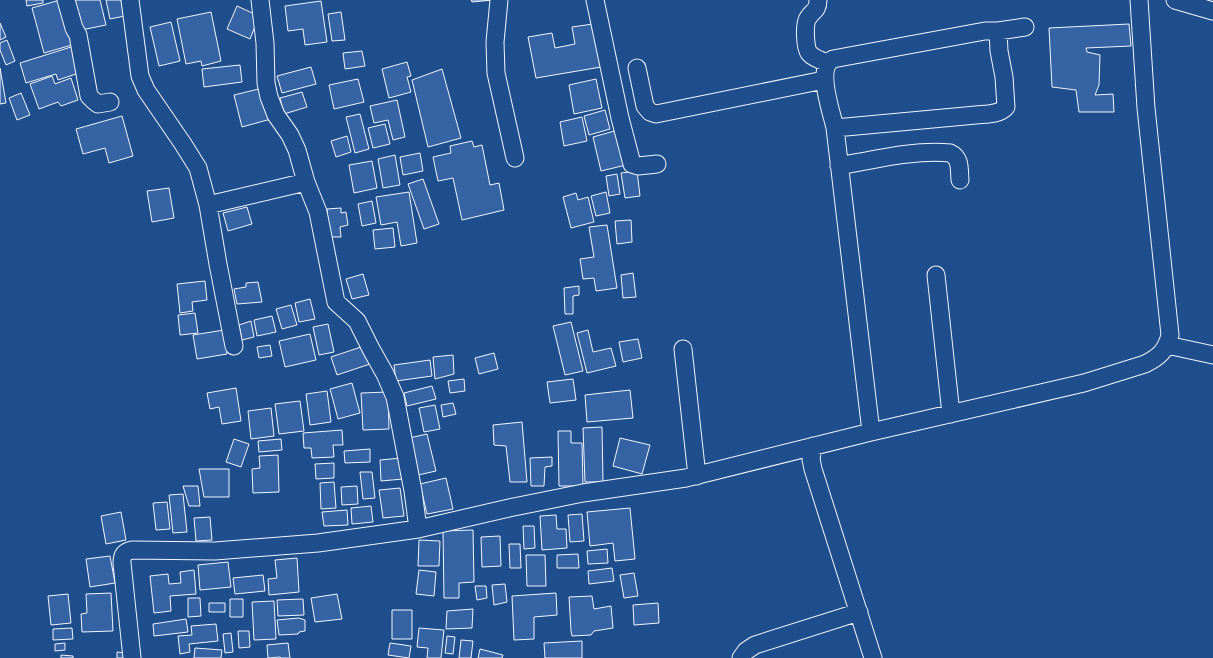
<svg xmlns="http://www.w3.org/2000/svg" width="1213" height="658" viewBox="0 0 1213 658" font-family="Arial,sans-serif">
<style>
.building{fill:#3563a3;stroke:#f2f6ff}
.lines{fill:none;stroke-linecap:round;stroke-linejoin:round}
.street-casing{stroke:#f2f6ff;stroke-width:19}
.street{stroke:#1f4e8c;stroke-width:17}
</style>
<rect width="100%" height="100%" fill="#1f4e8c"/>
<path class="building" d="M26,0H43V3L27,6Z
M60,0L72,45L44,53L32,8Z
M74,0H100L106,25L81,30Z
M106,0H121L125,16L110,19Z
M471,0H493L472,2Z
M321,1L327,42L305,45L303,29L288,31L285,6Z
M237,6L259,16L250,39L227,29Z
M211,12L221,61L202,66L201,61L186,64L177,19Z
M341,12L345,40L332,41L328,14Z
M171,22L180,61L159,66L150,27Z
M0,23L6,37L0,40Z
M593,24L601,67L536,78L528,37L552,33L555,48L575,44L572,27Z
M1129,24L1131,46L1086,48L1087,52L1100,55L1099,85L1095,95L1113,94L1114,112H1079L1076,90L1052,87L1049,28Z
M7,40L15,61L6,65L0,50V43Z
M71,47L79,73L58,80L56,74L26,83L20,63Z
M362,51L365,66L345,69L343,53Z
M407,62L411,76L407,77L411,92L389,98L382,69Z
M240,65L242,82L204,87L202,69Z
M311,67L316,84L282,93L277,76Z
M0,68L6,103L0,104Z
M442,69L461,138L428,147L412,80Z
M52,76L55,84L71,78L78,100L61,106L58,102L39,109L30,84Z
M358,79L364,102L334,109L329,85Z
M596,79L602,108L574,114L569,85Z
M263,88L271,119L242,127L234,95Z
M302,92L307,107L284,114L280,98Z
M21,93L30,115L17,120L9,98Z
M397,100L405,137L393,140L388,120L374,123L370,106Z
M605,110L610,129L589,135L584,116Z
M360,114L369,149L355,153L346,117Z
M122,116L133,156L109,163L105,148L83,154L76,129Z
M582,117L587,141L564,146L560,122Z
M385,124L390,144L373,148L368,128Z
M618,130L626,165L601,171L593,137Z
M347,136L351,152L336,157L331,141Z
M472,141L474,147L482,145L490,185L499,183L504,210L462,220L453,178L438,181L433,157L451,153L450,146Z
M420,153L423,171L403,175L400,157Z
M395,155L400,185L383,188L378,159Z
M372,161L377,188L354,193L349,165Z
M637,171L640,196L625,198L621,173Z
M617,174L620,194L609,196L606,176Z
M423,179L439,224L424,229L408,184Z
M169,188L174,218L152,222L147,191Z
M409,192L417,243L401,246L397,222L381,225L376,197Z
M606,192L610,213L596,216L591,196Z
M576,193L578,200L588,197L594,222L571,228L563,197Z
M372,201L376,223L362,226L358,204Z
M247,207L252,224L228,231L223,213Z
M341,208V213L346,212L348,225L340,227L341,237H329L327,209Z
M631,220L632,242L617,244L615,221Z
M607,225L617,288L596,291L594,278L583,279L580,259L594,257L589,227Z
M393,228L395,247L375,249L373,230Z
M633,273L636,297L623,298L621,275Z
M363,274L369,295L352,299L346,279Z
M205,281L207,300L192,302L193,311L180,313L177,284Z
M258,282L262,302L237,304L234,289L246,287V283Z
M579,286V295L573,296V314H565L564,288Z
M310,299L315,319L299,322L295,303Z
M291,305L297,325L282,329L276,309Z
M195,313L198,333L180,335L178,315Z
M272,316L276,332L257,336L254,320Z
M251,321L254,337L242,340L239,325Z
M571,322L583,371L565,375L553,326Z
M328,324L334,352L319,355L313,327Z
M224,330L227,354L197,359L193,335Z
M588,330L593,352L611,348L616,366L587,373L577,333Z
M310,334L316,360L285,367L279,341Z
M638,339L642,358L623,362L619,342Z
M270,345L272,356L259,358L257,347Z
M364,346L370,364L337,375L331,357Z
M494,353L498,369L479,374L475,358Z
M453,355L454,374L435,379L433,357Z
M430,360L432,376L396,381L394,365Z
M464,379L465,391L450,393L448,381Z
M573,379L576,400L550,403L547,382Z
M352,383L360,413L338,419L330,389Z
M432,386L436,399L407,406L404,393Z
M236,388L241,421L222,424L219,407L210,409L207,393Z
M630,390L633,418L587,422L585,395Z
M327,391L331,422L310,425L306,394Z
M388,392L389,429L363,430L361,393Z
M300,401L304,431L279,434L275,404Z
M453,403L456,414L443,417L441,405Z
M435,405L440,429L424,432L419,408Z
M271,408L274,436L251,439L248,411Z
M522,422L527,482H510L506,446L494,445L493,425Z
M602,427L603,482H585L583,428Z
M342,430L343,445H333L334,457L312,458L311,448H304L303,433Z
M558,431H571V443H582L583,486H559Z
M427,434L436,471L418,475L409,438Z
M620,438L650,445L642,474L613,466Z
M234,439L249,444L241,467L226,462Z
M281,439L282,450L259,452L258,441Z
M370,449V462L345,463L344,451Z
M278,455L279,492L253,493L252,469L260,468L259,456Z
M552,457V466L545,467L544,486H531L530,458Z
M401,458L403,479L381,481L380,460Z
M334,463V478L316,479L315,464Z
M199,469H229V497H204Z
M360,472H372L375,498L363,499Z
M446,478L453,509L427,514L420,484Z
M334,482L336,508L321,509L320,483Z
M183,486H198L200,506H189Z
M357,486L358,504L342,505L341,487Z
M400,488L404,516L383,518L379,490Z
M183,494L187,532L173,533L169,495Z
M167,502L170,529L156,530L153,503Z
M371,506L373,522L352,524L351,508Z
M630,508L635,559L615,561L613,543L590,546L587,512Z
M347,510L348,525L324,526L322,512Z
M121,512L126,540L106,544L101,516Z
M582,514L584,541L570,542L568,515Z
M556,515L557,529H566L567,548L542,550L540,516Z
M210,517L212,540L196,541L194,518Z
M523,526H534L535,548L524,549Z
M473,530L474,582L459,583V598H444L443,531Z
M500,536L501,566L482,567L481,537Z
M419,540L440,541L439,566H418Z
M509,544H520L521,568H510Z
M607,549L608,563L588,564L587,551Z
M578,554L579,568H557V555Z
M526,555H545L546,586H527Z
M110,556L115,583L90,587L86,559Z
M297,558L299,592L269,595L268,579L277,578L275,560Z
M228,562L231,587L200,590L198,565Z
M612,568L614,581L589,584L588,571Z
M194,570L196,594L170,596L171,611L154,613L150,576L168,574L169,584L181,583L180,572Z
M419,570L436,572L434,596L416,594Z
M634,573L638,596L624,598L620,575Z
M263,575L265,591L235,594L233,578Z
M505,584L507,602L494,605L492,585Z
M475,586H486L487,598L477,600Z
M111,593L113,631L82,632L81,614L87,613L86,594Z
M556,593L557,615L534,617V639L514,640L512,596Z
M68,594L71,623L51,625L48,596Z
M337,594L342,619L315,622L311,598Z
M592,596L594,609L611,606L613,628L594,631L591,635L572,636L571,631L569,597Z
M188,598H200L201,616L188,617Z
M230,599H243V617H230Z
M303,599L304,615L278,616L277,600Z
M274,601L276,639L254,640L252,602Z
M209,603H225V612H209Z
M658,603L659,623L634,625L633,605Z
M473,609L472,628L446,629L447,611Z
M392,610H412V639H392Z
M299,618L305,620V631L299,632L298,634L279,635L277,620Z
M186,619L188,632L154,636L153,624Z
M216,624L218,641L189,644L190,652L180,654L178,636L192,635L191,626Z
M72,628L73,639L53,640V629Z
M419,628L444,630L441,658H427L428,648L417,647Z
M238,631H249L250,647L239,648Z
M231,633L233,652L225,653L223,634Z
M447,636L455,637L453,654L445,653Z
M461,640L473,641L471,658H459Z
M582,641V658H545L544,643Z
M65,643V650L55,651V644Z
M288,643L290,658H281L280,657L268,658L267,645Z
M390,643L411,646L409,658L388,655Z
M195,648L222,650L221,658H194Z
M480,649L503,655L502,658H478Z
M117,652L126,653V658H117Z
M61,655L73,656V658H61Z"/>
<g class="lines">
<g class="street-casing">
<path id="street" d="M66,0L74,28L78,35L89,96L93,100L98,104L110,102
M130,0L140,76L146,90L183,144L198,168L208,205L218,264L234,346
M260,0L265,43L266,83L269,97L276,115L290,135L297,150L306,182L318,212L336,302L357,321L371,349L385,374L395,397L413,491L418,529
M499,0L495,42L496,73L515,158
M595,0L620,118L632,164L638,166L657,164
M818,0C818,11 813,10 808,18C804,24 805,47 809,53C813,58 822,61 828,63
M1175,0L1213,11
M998,31L1025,27
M637,68L645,106L650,112L656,114L824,80
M835,128L976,115C986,114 999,115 1006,107L1004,77L999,51L998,31H985L833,59C815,68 832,113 835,128L871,432
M839,166C872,160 918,149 950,153C961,158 959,169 960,180
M208,205L306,182
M936,275L951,414
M1167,345L1213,355
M683,349L697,476
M813,446L811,459L813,469L873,658
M132,658L122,563C122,555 124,552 132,550L215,551L318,543L418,529L509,508L583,493L686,478L871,432L1084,383L1145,364C1159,357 1166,351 1170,335L1146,108L1139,0
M741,658L746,651L755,645L859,612"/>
</g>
<use href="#street" class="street"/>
</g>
</svg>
